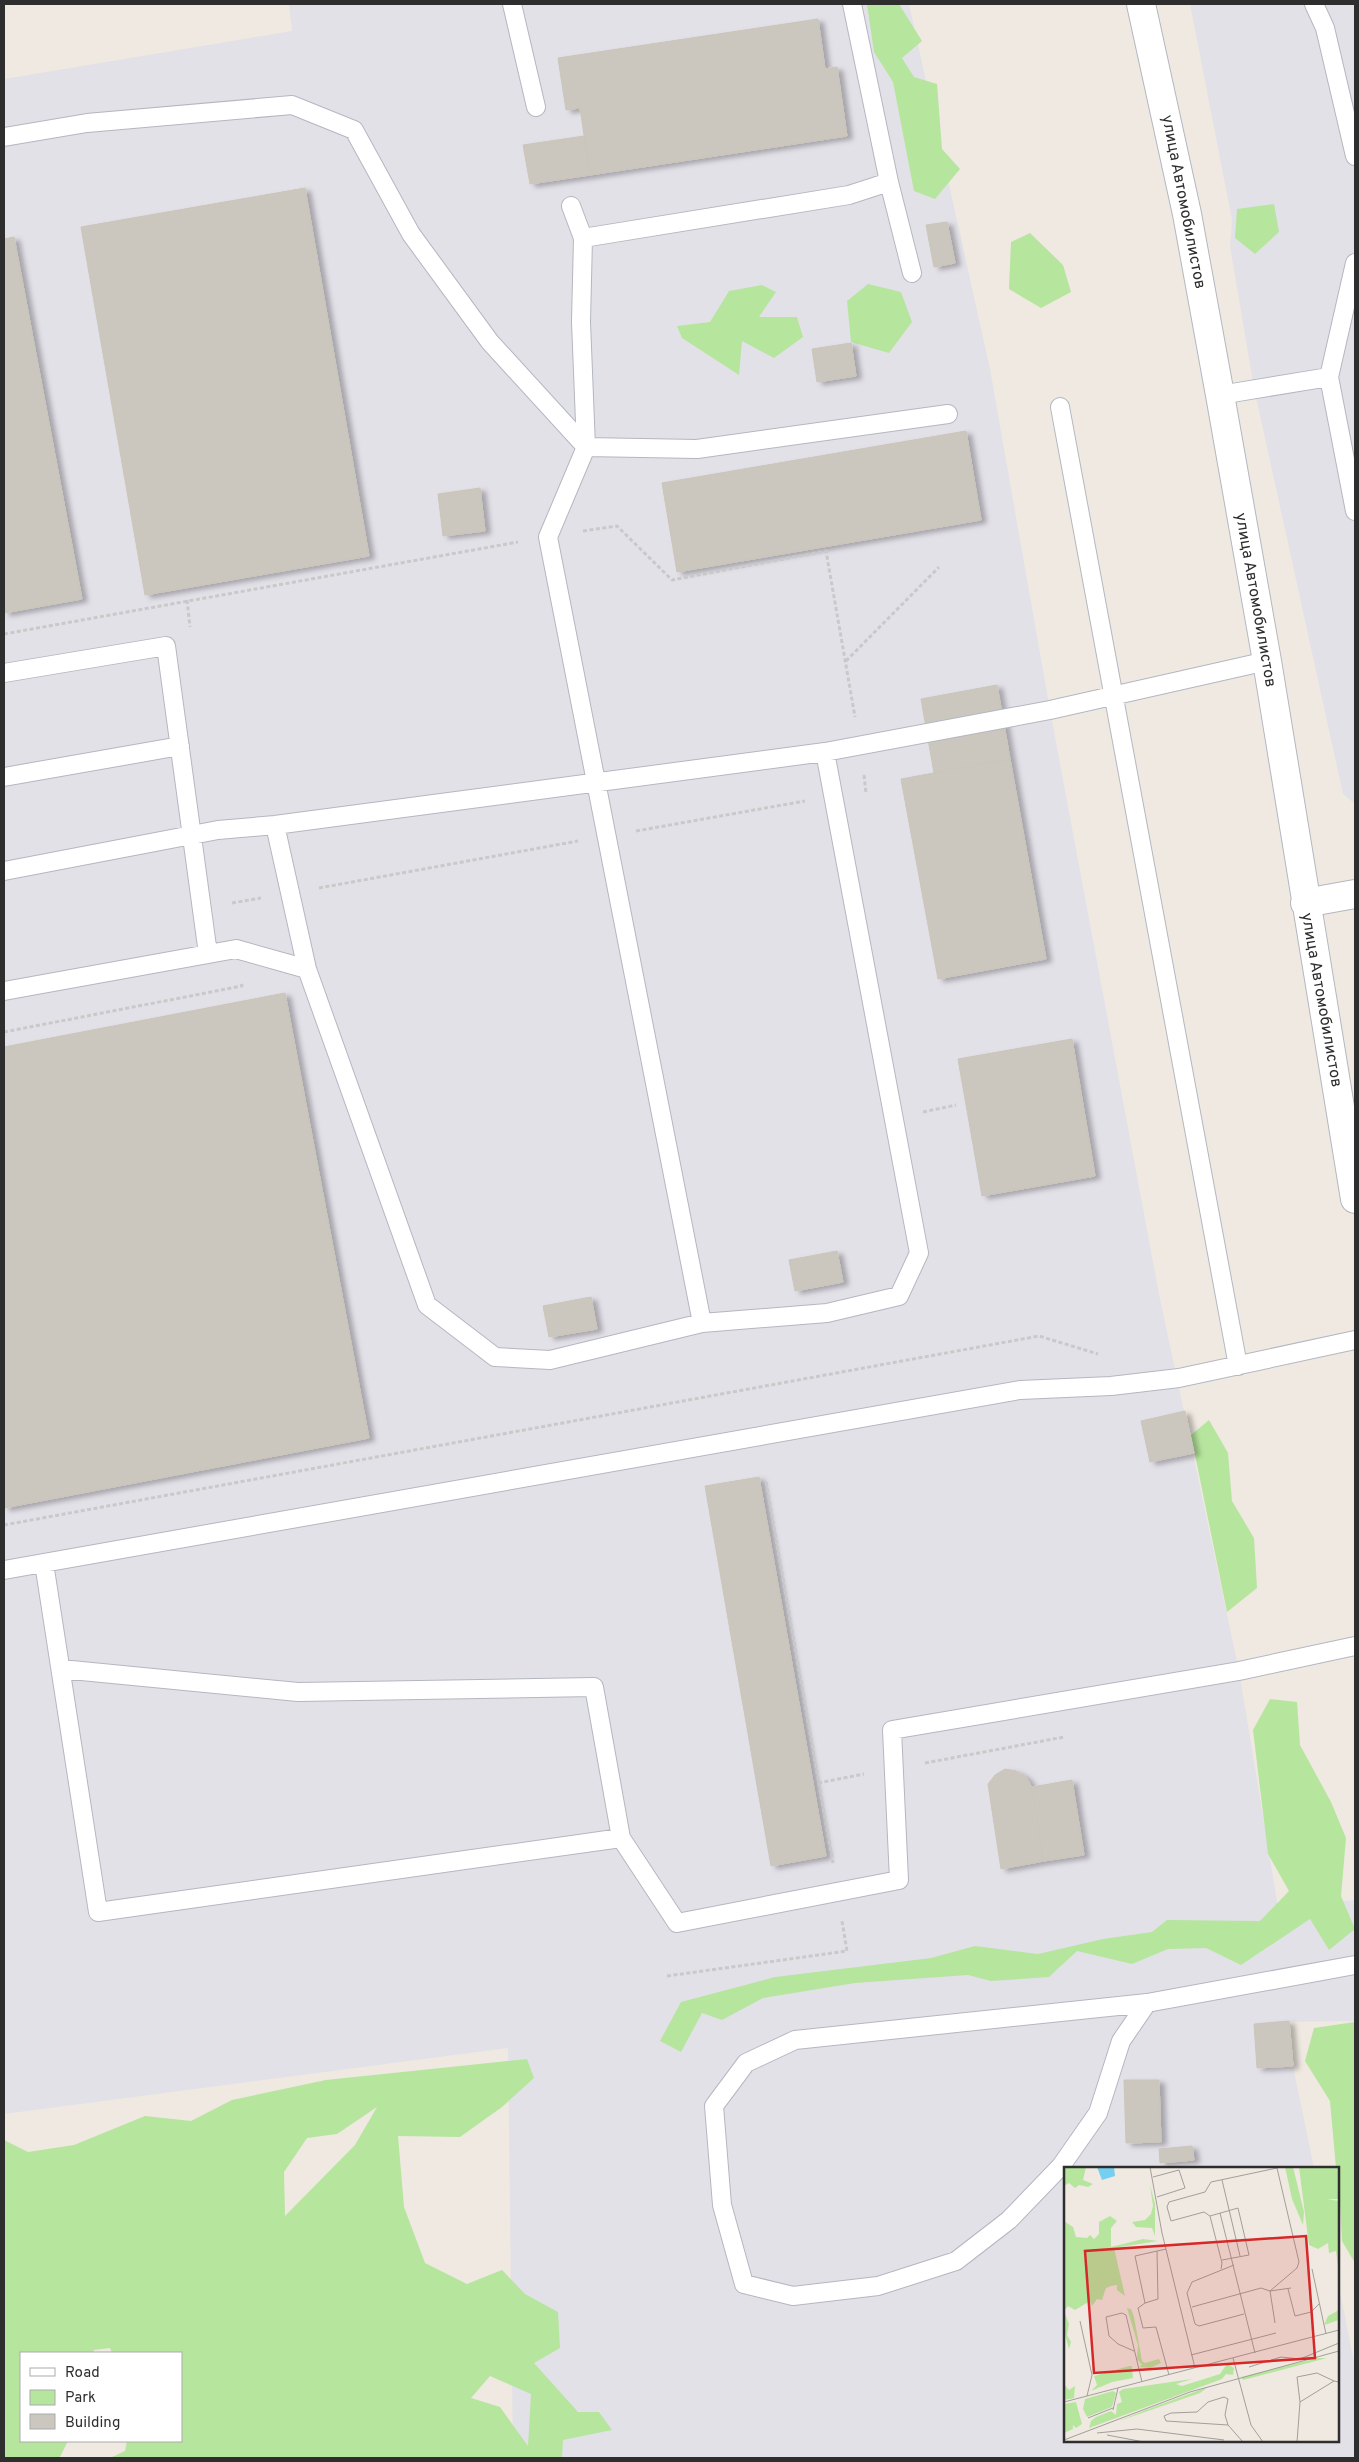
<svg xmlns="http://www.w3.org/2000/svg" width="1359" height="2462" viewBox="0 0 1359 2462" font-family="Overpass,sans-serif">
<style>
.industrial{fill:#e3e1e8}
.green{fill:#b6e59e;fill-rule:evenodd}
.building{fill:#cbc7bf;stroke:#cbc5ba;filter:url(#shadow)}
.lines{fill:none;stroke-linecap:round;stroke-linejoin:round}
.service-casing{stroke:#b4b7c1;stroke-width:20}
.minor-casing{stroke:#b4b7c1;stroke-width:30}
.path{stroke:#c9c9c9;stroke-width:3;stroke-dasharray:4 2.5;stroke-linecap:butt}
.service{stroke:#fff;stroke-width:18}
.minor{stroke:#fff;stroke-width:28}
.labels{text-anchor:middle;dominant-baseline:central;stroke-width:4;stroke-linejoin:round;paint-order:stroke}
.street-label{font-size:16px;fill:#2e2e2e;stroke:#fff}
.inset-road{fill:none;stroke:#a29e99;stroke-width:1}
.view{fill:#d62828;fill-opacity:0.15;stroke:#d62828;stroke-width:2.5}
.inset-edge{fill:none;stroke:#2e2e2e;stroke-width:2.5}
</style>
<defs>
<filter id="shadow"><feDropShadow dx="5.5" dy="3" stdDeviation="2.5" flood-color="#0004"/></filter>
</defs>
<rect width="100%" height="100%" fill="#efe9e1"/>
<path class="industrial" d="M289,4H909L990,369L1050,710L1159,1294L1239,1671L1278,1907L1355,1900V2021L1289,2022L1293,2066L1314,2168H1065V2441H1338V2282L1355,2367V2458H513L508,2048L4,2114V79L292,31Z
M1190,4H1355V804L1343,794L1254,388L1230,246L1232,220Z"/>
<path class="green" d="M867,4H899L922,41L902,58L914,77L937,84L942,149L960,169L935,199L914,191L893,82L874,52Z
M1274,204L1279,232L1255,254L1235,238L1237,209Z
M1030,233L1063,265L1071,292L1041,308L1009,289L1011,242Z
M868,284L901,292L912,322L889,353L851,342L847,301Z
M762,285L776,292L759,317H797L803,337L774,358L742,341L739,375L682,338L677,326L710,322L729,291Z
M1209,1420L1228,1453L1232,1501L1254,1538L1257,1588L1227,1612L1191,1435Z
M1270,1699L1297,1702L1300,1745L1331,1802L1346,1838L1341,1896L1355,1929L1329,1950L1310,1919L1241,1965L1206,1948L1168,1949L1132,1964L1077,1951L1049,1977L991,1981L968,1975L855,1983L763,1998L722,2020L702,2013L681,2052L660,2041L681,2002L775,1977L931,1958L975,1946L1038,1954L1103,1939L1152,1932L1167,1920L1260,1921L1289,1891L1268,1854L1253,1730Z
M1355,2022V2263L1342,2241L1338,2168H1336L1330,2101L1305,2061L1314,2028Z
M527,2059L534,2078L502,2107L460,2137L398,2136L404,2207L425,2263L467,2284L502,2270L525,2294L558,2312L560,2348L534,2363L578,2412H599L612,2430L563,2440L562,2458H110L125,2451L127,2441H181V2353H112L110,2348L94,2350L93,2353H21V2441H68L60,2457L62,2458H4V2140L28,2152L74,2145L145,2116L191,2121L232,2100L326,2080ZM377,2107L355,2145L285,2216L284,2172L307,2138L337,2134ZM490,2376L531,2394L528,2446L500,2407L471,2398Z"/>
<path class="building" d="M818,19L825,69L837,67L847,136L590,175L580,108L566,110L558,58Z
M584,136L590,175L530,184L523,145Z
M305,188L369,556L145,595L81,227Z
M947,222L955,263L934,267L926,225Z
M14,237L82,599L4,613V239Z
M851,343L856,376L817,382L812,349Z
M966,431L981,520L677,572L662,483Z
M480,488L485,531L443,536L438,494Z
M997,685L1010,759L934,773L921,699Z
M1010,759L1046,959L938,979L901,779Z
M285,993L369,1438L4,1508V1047Z
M1072,1039L1095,1176L982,1196L958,1059Z
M837,1251L843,1282L795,1291L789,1260Z
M591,1297L597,1329L549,1337L543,1306Z
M1185,1411L1194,1453L1150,1462L1141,1421Z
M759,1477L826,1856L771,1866L705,1486Z
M1005,1769L1016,1771L1026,1777L1032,1787L1044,1861L1001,1869L988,1784L995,1775Z
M1072,1780L1084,1855L1044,1861L1032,1787Z
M1289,2021L1293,2066L1257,2068L1254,2024Z
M1124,2080H1159L1161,2142L1126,2143Z
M1192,2146L1194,2160L1160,2163L1159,2149Z"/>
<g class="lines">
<g class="service-casing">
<path id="service" d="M512,4L536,107
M1314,4L1325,28L1355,156
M4,137L87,123L292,105L354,130L411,234L490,342L586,447L697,449L948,414
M889,182L912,273
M571,206L583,238L581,322L586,447L548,537L702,1323
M583,238L849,195L889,182L852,4
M1355,263L1329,377L1355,511
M1220,395L1329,377
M1060,407L1238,1366
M4,673L166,646L208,954
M4,777L180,746
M275,825L307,969L427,1305L495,1357L550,1360L702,1323L827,1313L899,1296L919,1253L825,752
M4,871L218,830L275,825L825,752L1050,710L1267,661
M4,991L236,949L307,969
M44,1563L98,1912L621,1838L677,1923L899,1880L892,1730L1239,1671L1355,1646
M4,1570L1020,1390L1111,1386L1179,1378L1355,1340
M61,1669L298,1692L594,1687L621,1838
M1147,2003L1121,2041L1098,2113L1061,2166L1009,2220L956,2261L878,2286L793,2296L744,2284L722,2205L714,2106L746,2063L795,2040L1147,2003L1355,1965"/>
</g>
<g class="minor-casing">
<path id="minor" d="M1141,4L1187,214L1220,395L1267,661L1355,1199
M1305,903L1355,894"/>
</g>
<path class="path" d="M583,531L617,526L672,580L826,551L855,717
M187,600L190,627
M4,634L518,542
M846,661L939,567
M864,775L866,793
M636,831L805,801
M319,888L578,841
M232,903L261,898
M4,1032L242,986L241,982
M923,1112L956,1105
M766,1482L833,1863
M4,1525L1039,1336L1098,1354
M925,1763L1064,1737
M818,1783L864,1774
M667,1976L847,1951L842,1921"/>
<use href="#service" class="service"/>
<use href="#minor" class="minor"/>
</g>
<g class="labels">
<g class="street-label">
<text transform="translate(1183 202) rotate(79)">улица Автомобилистов</text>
<text transform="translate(1255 600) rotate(80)">улица Автомобилистов</text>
<text transform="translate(1321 1000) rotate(80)">улица Автомобилистов</text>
</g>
</g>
<g transform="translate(1064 2167)">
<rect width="275" height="275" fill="#efe9e1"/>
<path d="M0,0H22L19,13L29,17L24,20L15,18L11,21L5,16L0,19ZM221,0H229L240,45L239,58L228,32ZM235,0H275V32H263L275,34V107L272,84L265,86L264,76L254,82L245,78ZM86,18L91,37V69L88,61L72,60L68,55L81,53L87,47L89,39ZM46,49L53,54L47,61V80L79,72L94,74L50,81L61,129L53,123V118L47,119L42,121L38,133L33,132L28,139L26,134L11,143L4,139L0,144L5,157L3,168L7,175L5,182L0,164V54L9,60L12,70L23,71L26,68L30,72L35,67V55ZM63,141L67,142L70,150L78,194L81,196L95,192L97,196L86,201L75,200L78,198L73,192L74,178ZM275,143V153L260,158L264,149ZM254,191H263L179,213L177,210ZM163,197L170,201L169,208L162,207L158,212L25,261L27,254L32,250L47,244L52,248L53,237L58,235L55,225L59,222L128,212L112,217L118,219L156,207ZM65,199H68L69,211L48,215L27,224L33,218L30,209ZM0,217L5,223L11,219L10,231L0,233ZM144,220L136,226L55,254L79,244ZM49,224L52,226L48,240L23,250L19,242L21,232ZM12,235L18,257L12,261L9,258V262L0,266V237Z" fill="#b6e59e"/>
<path d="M33,0H50L51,9L38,13Z" fill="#75cff0"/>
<path class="inset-road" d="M86,0L98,66L131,201M89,10L115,3L121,21L93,30M158,13L176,89M156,46L191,186M146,49L174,41L185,88L158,93M102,82L71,89L81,136L74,141L79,161L92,160L105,208M170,98L128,115L123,126L131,157L135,159L180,147M157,102L158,96L146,49L140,45L107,54L103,40L105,35L141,25L147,15L213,1L235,95L233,101L206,124L211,156M248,102L262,167M224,122L231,149L247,145L255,137M81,136L94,132L93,84M128,140L197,121L206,124L227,121M16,154L28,208L23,229M70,184L54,177L45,169L42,150L58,146L62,148L78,215M127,188L212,166M169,191L187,258L199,275M185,200L217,190L236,192L275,176M0,235L275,163M236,235L233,210L253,206L270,214M49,243L54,221M24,251L49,241M164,258L102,254L100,249L107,246L133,245L144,235L160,230L164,232L161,248L164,258L179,275M33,266L73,262L160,273M43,268L80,275M0,273L126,225L275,184M233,275L236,235L270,214L275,215"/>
<path class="view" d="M242,69L251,191L30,206L21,84Z"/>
<rect width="275" height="275" class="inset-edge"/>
</g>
<rect width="1359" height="2462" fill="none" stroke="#2e2e2e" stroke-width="10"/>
<rect x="20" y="2352" width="162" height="90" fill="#ffffff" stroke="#ababab"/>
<rect x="30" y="2368" width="25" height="8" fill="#ffffff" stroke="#ababab"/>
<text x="65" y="2377" font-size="15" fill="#2e2e2e">Road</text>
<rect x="30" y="2390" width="25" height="15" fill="#b6e59e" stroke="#ababab"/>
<text x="65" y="2402" font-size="15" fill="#2e2e2e">Park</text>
<rect x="30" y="2414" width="25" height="15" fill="#cbc7bf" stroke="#ababab"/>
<text x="65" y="2427" font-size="15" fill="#2e2e2e">Building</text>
</svg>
